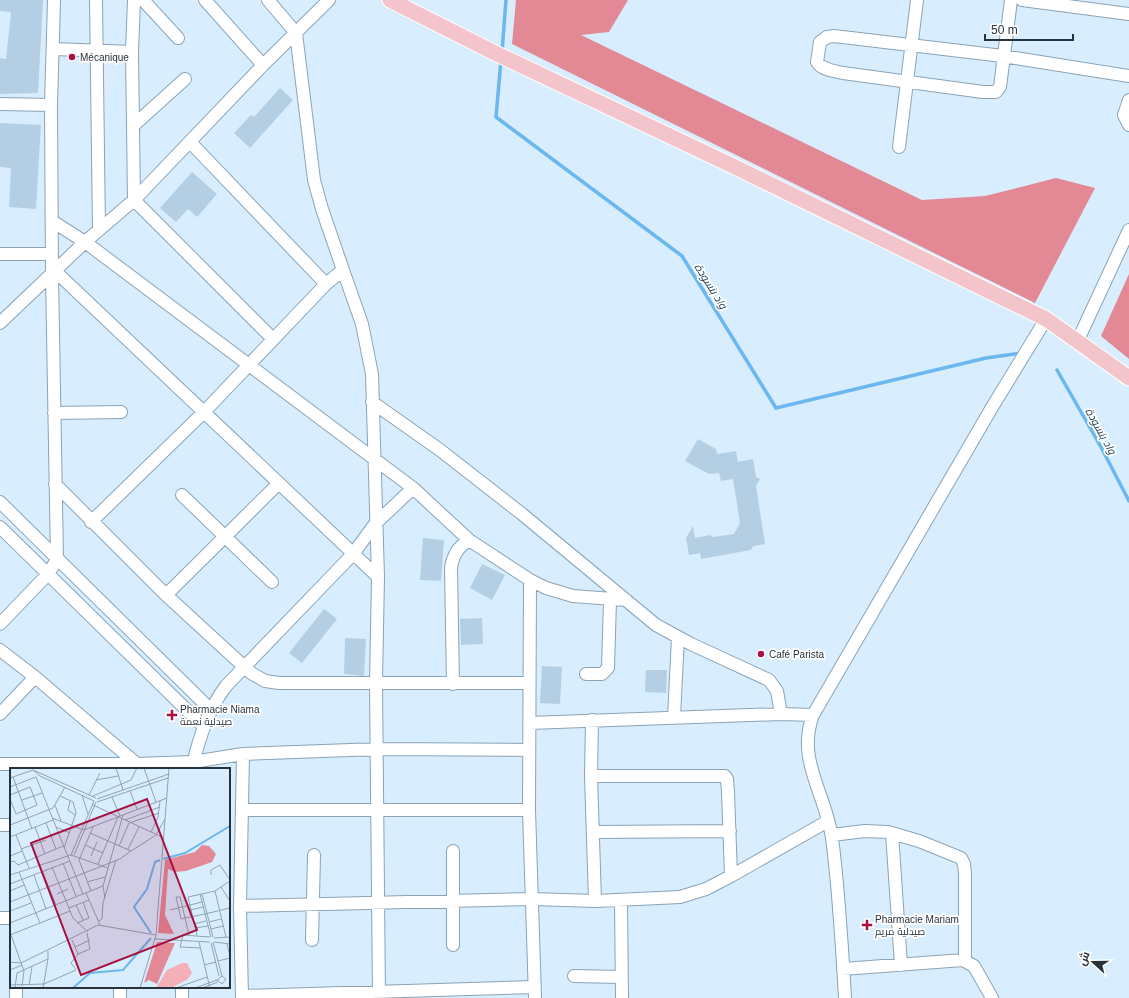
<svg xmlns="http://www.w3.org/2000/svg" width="1129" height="998" viewBox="0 0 1129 998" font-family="Helvetica,Cairo,sans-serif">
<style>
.forest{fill:#e38895}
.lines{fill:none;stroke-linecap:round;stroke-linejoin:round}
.stream{stroke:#6bb7ef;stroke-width:3.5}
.building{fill:#b4cee3}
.minor-casing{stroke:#8aa3b7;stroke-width:14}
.major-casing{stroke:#fff;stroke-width:17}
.minor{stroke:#fff;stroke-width:12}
.major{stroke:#f3c5cb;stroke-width:15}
.poi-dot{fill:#a71041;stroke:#fff;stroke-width:1.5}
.labels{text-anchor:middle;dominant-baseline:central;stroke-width:3.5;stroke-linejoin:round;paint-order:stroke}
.poi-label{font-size:10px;fill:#28323a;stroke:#fff;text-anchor:start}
.water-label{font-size:11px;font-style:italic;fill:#14354c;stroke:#fff}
.inset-river{fill:none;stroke:#6bb7ef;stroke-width:2}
.inset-road{fill:none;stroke:#92a3b0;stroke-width:1}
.view{fill:#a71041;fill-opacity:0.15;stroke:#a71041;stroke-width:2}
.inset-edge{fill:none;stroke:#28323a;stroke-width:2}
</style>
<rect width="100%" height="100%" fill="#d8eeff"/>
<path class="forest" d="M516,0H628L609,32L581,35L922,200L985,196L1056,178L1095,188L1035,303L512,44Z
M1129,274V359L1101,336Z"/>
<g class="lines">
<path class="stream" d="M502,52L506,0
M501,60L496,117L682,256L776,408L986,358L1021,353
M1057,370L1101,447L1129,501"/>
</g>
<path class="building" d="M0,0H43L38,93L0,94V58L6,59L11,12L0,11Z
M280,88L293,100L250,148L234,133L251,115L254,117Z
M0,123L41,125L36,209L9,207L11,168L0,167Z
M192,172L217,194L197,217L188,209L176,222L160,208Z
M698,439L716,449L717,454L736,451L738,462L753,459L756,477L760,479L756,486L765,544L753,546L751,550L701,559L700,553L689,555L686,538L693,526L695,538L710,535L713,537L734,534L740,523L733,479L721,481L719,473L709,474L685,461Z
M423,538L444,540L441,581L420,580Z
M482,564L505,575L492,600L470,588Z
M324,609L337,619L302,663L289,653Z
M482,618L483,644L461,645L460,619Z
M345,638L366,639L364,676L344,674Z
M542,666L562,667L560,704L540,703Z
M646,670H667L666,693L645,692Z"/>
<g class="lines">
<g class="minor-casing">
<path id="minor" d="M96,0L99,229
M134,0L132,52L134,200L273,339
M143,0L178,38
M205,0L263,65
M1011,0L1000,87L996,92H983L843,73C834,71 822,70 817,62L820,42L827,37L834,36L1003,56L1129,76
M1022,0L1129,14
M54,49L132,52
M1129,100L1124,115L1129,125
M0,104L51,105
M134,125L185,79
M190,142L326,284
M899,147L917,0
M52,221L85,242L413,488L469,540L530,580L546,588L573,596L626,600
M0,254H52
M343,270L362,324L372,374L378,577L376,682L379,998
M55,271L378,577
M0,323L85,242L134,200L263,65L329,0
M1078,340L1129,230
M372,402L440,450L522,514L656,625L691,644L769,680L777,691L781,714
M54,413L121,412
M55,484L166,595L251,673L265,681L279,683H529
M182,495L272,582
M0,502L211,710
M91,522L204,412L326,284L343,270L322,209L314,180L296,33L268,0
M0,527L203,726
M530,580L529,810L535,998
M166,595L279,483
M0,624L49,573L57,559L52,275L51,105L54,0
M0,650L35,677L137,764
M586,674H602L608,668L610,600
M453,684L451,568C453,555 458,547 469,540
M0,714L35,677
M674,717L678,637
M592,720L591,776L595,901
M529,723L781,714L813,715
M0,764H137L193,762L243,754L378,749L529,750
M192,768C199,738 208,710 226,686L353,554L375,524L413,488
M591,776H725L727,779L728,792L731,876
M243,810H529
M0,825H11
M593,832L730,831
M892,833L901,965
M832,835L865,831L888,832L919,841L961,858L964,864L965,874V961
M453,851V945
M621,900L622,998
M240,906L532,899L595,901L680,897L706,889L731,876L828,821
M0,918H11
M312,940L314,855
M843,969L963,960L974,966L992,998
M574,976L622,977
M16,987V998
M242,996L535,987
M120,998V987
M182,998V987
M242,998L240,906L243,754
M845,998C842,945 839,891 832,838C826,794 796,760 813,715L991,409L1046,319"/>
</g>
<g class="major-casing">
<path id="major" d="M390,0L495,53L733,166L1046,319L1129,378"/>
</g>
<use href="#minor" class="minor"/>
<use href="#major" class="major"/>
</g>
<g class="poi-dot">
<circle cx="72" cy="57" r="4"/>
<circle cx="761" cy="654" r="4"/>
<path d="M170 709h4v4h4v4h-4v4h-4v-4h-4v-4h4z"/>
<path d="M865 919h4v4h4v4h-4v4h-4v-4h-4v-4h4z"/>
</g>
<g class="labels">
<g class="poi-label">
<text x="80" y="57">Mécanique</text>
<text x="769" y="654">Café Parista</text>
<text x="180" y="709">Pharmacie Niama<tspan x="180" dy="12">صيدلية نعمة</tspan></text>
<text x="875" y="919">Pharmacie Mariam<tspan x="875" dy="12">صيدلية مريم</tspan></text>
</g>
<g class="water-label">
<text transform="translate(711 286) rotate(58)">واد بنسودة</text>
<text transform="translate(1101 431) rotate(61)">واد بنسودة</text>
</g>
</g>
<g transform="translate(10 768)">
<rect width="220" height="220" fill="#d8eeff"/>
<path d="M172,195H177L182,205L178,211L163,219L146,220L157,202Z" fill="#f5afb7"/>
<path d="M192,77L199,78L206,86L202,94L176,103L165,104L158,101L155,147L164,166L148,165L155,92L185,84ZM147,174L165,175L147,216L139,212L134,215Z" fill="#e38895"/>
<path class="inset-river" d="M153,91L175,85L220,58M141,165L124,139L137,121L145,94L150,92M63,220L80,205L113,202L141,170"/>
<path class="inset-road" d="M106,0L113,22M134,0L146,34M23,2L30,8L84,33M3,9L22,61M0,10L23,2L86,30M86,12L108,8M0,19L26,9L73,126M120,23L127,41M0,27L20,19L27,37L6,46L0,31M72,27L78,46M79,27L90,5M50,28L63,34L66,45L54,80M83,28L121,12L127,0M102,29L110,48M87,31L159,6M12,32L32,25M60,33L58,42L65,47M87,34L158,10M45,37L51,53M83,37L154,70M42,50L74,62L157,30M115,52L150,39M36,55L46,81M0,57L43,40L55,19M25,59L35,86M46,59L60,65M141,64L148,49L150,33M80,65L121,83L146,67L155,51M6,67L19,100M0,69L43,52M75,77L93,85M109,78L119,55L149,45M11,81L36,72M118,81L129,59M61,87L84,33M64,87L86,34M0,88L12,83M81,88L87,74M0,94L4,93L8,97L53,78M53,95L66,128M88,96L108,49M42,99L63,150L78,164M32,103L46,137M9,104L30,155M0,107L61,87L98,100M24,107L36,141M201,107V102L210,97L220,112M77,114L95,109M0,116L60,93M211,119L220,133M0,123L14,117M81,123L69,92L83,59M205,123L216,169M76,125L90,157M47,126L58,121M190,126L201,169M192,126L203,169M95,130L93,118L113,47M0,134L110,91L121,83M66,137L73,152M59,140L79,132M160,142L192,134M180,142L193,139M0,143L21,135M89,153L92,151L93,135L106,92M199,154L211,151M0,155L93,118M67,155L79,150L73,134M184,156L196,153M185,160L198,158M201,161L213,158M0,164L14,203L12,218M0,167L60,143M179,167L175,150L170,129H166L171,151L175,150L195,146L220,140M187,167L178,129L205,123L220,113M204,170L220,169M145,171L200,174M189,174L200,220M203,174L212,208L216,211L212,216L207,212L212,208M204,174L220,176M201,175L209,208M217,176L220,188M65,179L80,172M190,180L170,179L173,167L200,169M68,186L80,181L77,165M208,193L220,190M0,194L11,195L88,157L146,167M194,197L206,194M0,202L12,197M0,217L34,216L66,202L61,195L68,186L62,172M19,217L22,199M5,220L7,205L38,191V183M33,220L38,191M130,220L146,167L159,0M166,220L197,209M185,220L207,212M192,220L208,214"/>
<path class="view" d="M137,31L187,162L71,207L21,75Z"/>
<rect width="220" height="220" class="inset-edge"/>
</g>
<g transform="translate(1093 962) rotate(291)" stroke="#ffffff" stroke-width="3" paint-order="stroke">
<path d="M0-3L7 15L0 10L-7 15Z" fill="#28323a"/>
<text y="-6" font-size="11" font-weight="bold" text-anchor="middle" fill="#28323a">ش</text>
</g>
<path d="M985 34v6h88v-6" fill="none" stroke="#28323a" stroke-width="2"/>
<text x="991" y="34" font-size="12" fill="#28323a" stroke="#ffffff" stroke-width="3" paint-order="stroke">50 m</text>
</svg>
